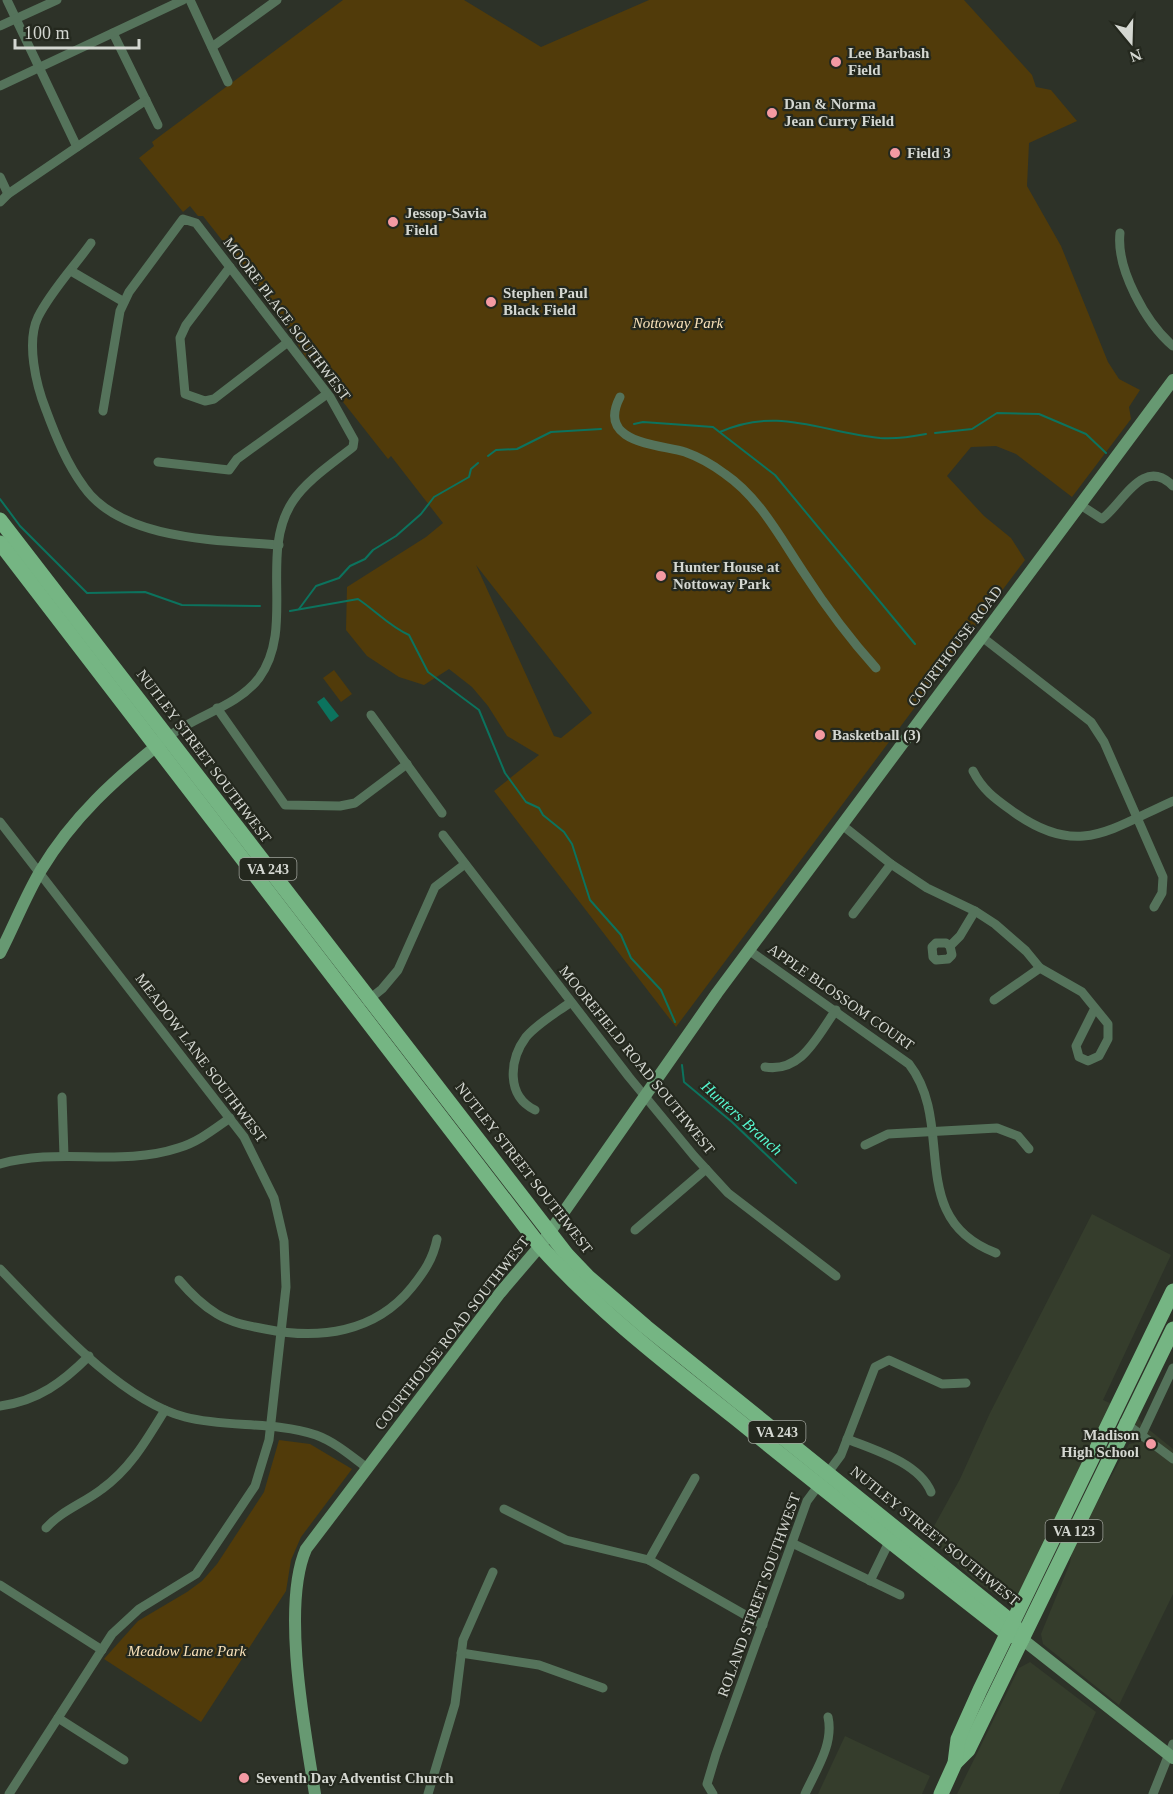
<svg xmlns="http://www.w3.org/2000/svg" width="1173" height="1794" font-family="'Times New Roman',serif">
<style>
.built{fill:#353d2c}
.green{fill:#513b0a;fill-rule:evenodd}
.water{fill:#0c735e}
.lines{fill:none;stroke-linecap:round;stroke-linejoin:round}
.stream{stroke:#0c735e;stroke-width:2}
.street{stroke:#55735b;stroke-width:9}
.secondary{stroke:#679972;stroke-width:12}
.primary{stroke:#75b583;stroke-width:15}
.poi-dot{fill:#f49aa3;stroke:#24281e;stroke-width:2}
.labels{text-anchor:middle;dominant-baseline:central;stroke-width:4.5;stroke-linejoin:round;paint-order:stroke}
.shield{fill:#24281e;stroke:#9fa29b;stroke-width:1.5}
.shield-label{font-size:14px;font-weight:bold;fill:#d4d7d1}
.poi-label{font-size:15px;font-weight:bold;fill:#d4d7d1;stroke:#24281e;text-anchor:start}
.street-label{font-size:15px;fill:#d4d7d1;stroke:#24281e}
.park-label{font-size:15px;font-style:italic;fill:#f8e1b9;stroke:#24281e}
.water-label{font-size:16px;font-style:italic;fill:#56f8d0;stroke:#24281e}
</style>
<rect width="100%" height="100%" fill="#2d3228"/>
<g class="built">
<path d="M1092 1214 1171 1255 1103 1400 1112 1404 1017 1598 1006 1602 978 1583 928 1537 960 1479 990 1413Z"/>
<path d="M1138 1417 1142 1424 1173 1449V1594L1119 1705 1043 1644 1041 1634 1070 1563 1073 1546 1129 1444 1135 1443 1129 1438Z"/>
<path d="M1030 1662 1096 1712 1059 1794H957L1019 1668Z"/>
<path d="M845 1736 930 1776 922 1794H818Z"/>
</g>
<g class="green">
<path d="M343 0H464L541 47 649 0H964L1032 75 1036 87 1051 90 1077 121 1029 143 1027 186 1061 246 1108 362 1119 379 1140 390 1129 407 1131 419 1072 497 1016 454 996 446 971 447 947 476 984 516 1011 538 1025 560 676 1027 494 791 539 755 507 736 488 706 472 687 449 669 424 685 399 677 367 656 346 630 347 587 426 537 443 523 391 456 388 459 325 379 328 376 312 355 307 359 273 305 203 216H198L190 206 183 212 139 158 154 146 152 142ZM476 565 592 713 561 738 554 736Z"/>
<path d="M334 670 352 694 341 702 323 678Z"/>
<path d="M279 1440 310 1444 352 1469 301 1537 291 1560 286 1591 201 1722 104 1659 138 1621 187 1592 202 1581 217 1564 264 1492Z"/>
</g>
<path class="water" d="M324 697 339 716 331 722 317 702Z"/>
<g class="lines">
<g class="stream">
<path d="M634 424 643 422 713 427 775 475 915 644"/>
<path d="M720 432C778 406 821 432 880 438 895 439 911 437 926 434"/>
<path d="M935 433 972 429 997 413 1039 414 1086 434 1106 453"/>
<path d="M488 456 496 450 517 449 551 432 601 429"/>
<path d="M0 499 20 526 87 593 145 592 182 605 260 606"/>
<path d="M299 609 316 586 339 578 350 566 365 559 373 550 396 536 421 514 434 497 469 477 471 469 478 463"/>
<path d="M290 611 358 599C376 611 390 627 409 635L428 672 479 710 505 773 526 802 539 808 543 815 564 832 572 844 590 900 621 935 631 958 661 990 675 1022"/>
<path d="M682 1065 684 1082 732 1122 796 1183"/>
</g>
<g class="street">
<path d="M7 0 77 147"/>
<path d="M190 0 228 82"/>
<path d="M0 26 57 0"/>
<path d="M113 33 158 125"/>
<path d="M212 47 277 0"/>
<path d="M0 86 183 0"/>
<path d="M0 177 8 194"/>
<path d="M0 202 8 194 146 100"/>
<path d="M1120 233C1116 269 1146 323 1173 346"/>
<path d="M91 243C74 267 51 291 38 317 26 342 36 385 46 410 56 437 67 464 84 487 122 541 220 540 279 545"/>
<path d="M230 267 186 325 180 338 185 394 205 401 214 399 288 342"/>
<path d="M71 271 124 302"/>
<path d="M620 397C596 444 659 444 685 452 699 457 713 465 725 474 760 498 781 539 804 573 826 607 849 638 876 668"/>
<path d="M103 411 120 311 129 292 183 219 196 223 216 249 330 397 354 440 353 447C333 463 307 480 293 501 258 553 296 628 259 678 237 707 196 715 168 737"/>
<path d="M158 462 229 470 237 459 327 394"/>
<path d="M1079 504 1102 519C1124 502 1143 456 1173 486"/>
<path d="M982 637 1091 722 1104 742 1163 877 1162 893 1154 907"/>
<path d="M217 708 285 805 340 806 355 803 407 764"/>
<path d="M371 715 442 813"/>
<path d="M973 771C983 791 997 800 1015 813 1079 858 1110 829 1173 801"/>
<path d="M0 822 244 1137 274 1198 284 1241 286 1287 269 1440 255 1486 196 1574 139 1609 112 1634 9 1794"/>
<path d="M842 825 891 864 927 888 975 911 995 924 1026 951 1040 968 1082 992 1108 1024V1039L1099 1056 1088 1061 1079 1057 1076 1046 1094 1010"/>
<path d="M443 835 629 1077 694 1156 728 1193 836 1276"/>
<path d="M853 914 891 864"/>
<path d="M950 946 946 943H936L932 947 933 957 936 960 948 959 952 955 950 946 960 936 975 911"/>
<path d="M750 951 909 1064C957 1126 904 1218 996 1253"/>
<path d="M994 1000 1040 968"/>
<path d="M367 1001 382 989 398 970 435 887 465 864"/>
<path d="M765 1067C802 1073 817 1036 836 1010"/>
<path d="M62 1097 64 1156"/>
<path d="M535 1110C506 1096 509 1060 526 1037 538 1023 556 1013 571 1002"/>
<path d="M865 1145 888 1134 997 1128 1018 1136 1029 1149"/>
<path d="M0 1164C58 1147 121 1167 178 1148 198 1142 213 1130 230 1118"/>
<path d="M635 1230 706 1169"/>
<path d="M0 1269C47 1317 119 1400 185 1417 227 1428 274 1421 316 1435 335 1442 351 1456 366 1467"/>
<path d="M179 1280C190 1293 202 1305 217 1314 232 1323 248 1326 265 1329 319 1340 375 1333 412 1287 424 1272 433 1259 437 1239"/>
<path d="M0 1406C38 1401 63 1382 89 1356"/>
<path d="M1124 1422 1173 1459"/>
<path d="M1142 1434 1173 1368"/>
<path d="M847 1439C875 1450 919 1463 931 1492"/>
<path d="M504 1509 566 1540 649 1560 763 1625"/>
<path d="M46 1528C61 1511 84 1503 102 1489 131 1468 147 1439 165 1410"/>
<path d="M792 1543 900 1595"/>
<path d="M649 1560 695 1478"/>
<path d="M870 1581 889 1542"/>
<path d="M0 1585 102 1650"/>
<path d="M461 1653 539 1665 603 1688"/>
<path d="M58 1718 124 1760"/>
<path d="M428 1794 455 1704 463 1640 493 1572"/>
<path d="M713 1794 707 1784 716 1754 807 1501 841 1455 875 1367 889 1360 942 1384 966 1383"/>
<path d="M805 1794C816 1770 834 1744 828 1717"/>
<path d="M1153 1794 1173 1744"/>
</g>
<g class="secondary">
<path d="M0 953C14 926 25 897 41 870 73 817 115 779 163 741"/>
<path d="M1022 1639 1173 1758"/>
<path d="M315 1794C305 1731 281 1606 306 1549L500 1293 540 1246 717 993 1173 380"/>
</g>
<g class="primary">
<path d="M0 520 567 1255 588 1277 646 1327 1013 1623 1022 1639"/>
<path d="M0 543 540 1246C598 1311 666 1363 734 1417 824 1490 916 1562 1008 1634L1022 1639"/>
<path d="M955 1763 968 1750 1173 1329"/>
<path d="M941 1794 955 1763 958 1739 980 1690 1173 1291"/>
</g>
</g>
<g class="poi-dot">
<circle cx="836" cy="62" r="6"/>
<circle cx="772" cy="113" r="6"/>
<circle cx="895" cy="153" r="6"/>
<circle cx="393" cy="222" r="6"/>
<circle cx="491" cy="302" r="6"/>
<circle cx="661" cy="576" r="6"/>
<circle cx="820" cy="735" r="6"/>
<circle cx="1151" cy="1444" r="6"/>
<circle cx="244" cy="1778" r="6"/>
</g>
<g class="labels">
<g class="shield">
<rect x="239.5" y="858" width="57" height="22" rx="4.5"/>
<rect x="748.5" y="1421" width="57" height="22" rx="4.5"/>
<rect x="1045.5" y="1520" width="57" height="22" rx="4.5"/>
</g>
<g class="shield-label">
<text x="268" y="869">VA 243</text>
<text x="777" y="1432">VA 243</text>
<text x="1074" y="1531">VA 123</text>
</g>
<g class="poi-label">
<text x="848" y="53">Lee Barbash<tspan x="848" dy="17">Field</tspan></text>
<text x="784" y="104">Dan &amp; Norma<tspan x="784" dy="17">Jean Curry Field</tspan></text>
<text x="907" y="153">Field 3</text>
<text x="405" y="213">Jessop-Savia<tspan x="405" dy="17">Field</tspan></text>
<text x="503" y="293">Stephen Paul<tspan x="503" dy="17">Black Field</tspan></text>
<text x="673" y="567">Hunter House at<tspan x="673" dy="17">Nottoway Park</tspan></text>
<text x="832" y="735">Basketball (3)</text>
<text x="1139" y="1435" text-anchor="end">Madison<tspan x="1139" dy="17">High School</tspan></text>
<text x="256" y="1778">Seventh Day Adventist Church</text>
</g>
<g class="street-label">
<text transform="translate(287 319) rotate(53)">MOORE PLACE SOUTHWEST</text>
<text transform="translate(955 646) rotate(-53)">COURTHOUSE ROAD</text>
<text transform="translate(204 756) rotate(53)">NUTLEY STREET SOUTHWEST</text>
<text transform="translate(841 997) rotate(35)">APPLE BLOSSOM COURT</text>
<text transform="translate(201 1058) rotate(53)">MEADOW LANE SOUTHWEST</text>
<text transform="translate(637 1060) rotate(51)">MOOREFIELD ROAD SOUTHWEST</text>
<text transform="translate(524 1168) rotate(52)">NUTLEY STREET SOUTHWEST</text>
<text transform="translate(452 1333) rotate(-52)">COURTHOUSE ROAD SOUTHWEST</text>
<text transform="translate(935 1536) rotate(39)">NUTLEY STREET SOUTHWEST</text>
<text transform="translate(759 1595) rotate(-70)">ROLAND STREET SOUTHWEST</text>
</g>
<g class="park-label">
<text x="678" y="323">Nottoway Park</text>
<text x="187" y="1651">Meadow Lane Park</text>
</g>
<g class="water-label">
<text transform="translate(742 1118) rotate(42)">Hunters Branch</text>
</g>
</g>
<g transform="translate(1131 42) rotate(161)" stroke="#24281e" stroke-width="4.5" paint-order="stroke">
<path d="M0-4.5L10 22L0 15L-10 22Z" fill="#d4d7d1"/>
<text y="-9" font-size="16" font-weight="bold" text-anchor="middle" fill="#d4d7d1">N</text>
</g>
<path d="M15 39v9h124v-9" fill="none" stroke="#d4d7d1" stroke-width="3"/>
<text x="24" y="39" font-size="18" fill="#d4d7d1" stroke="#24281e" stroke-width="4.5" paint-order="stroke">100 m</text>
</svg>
